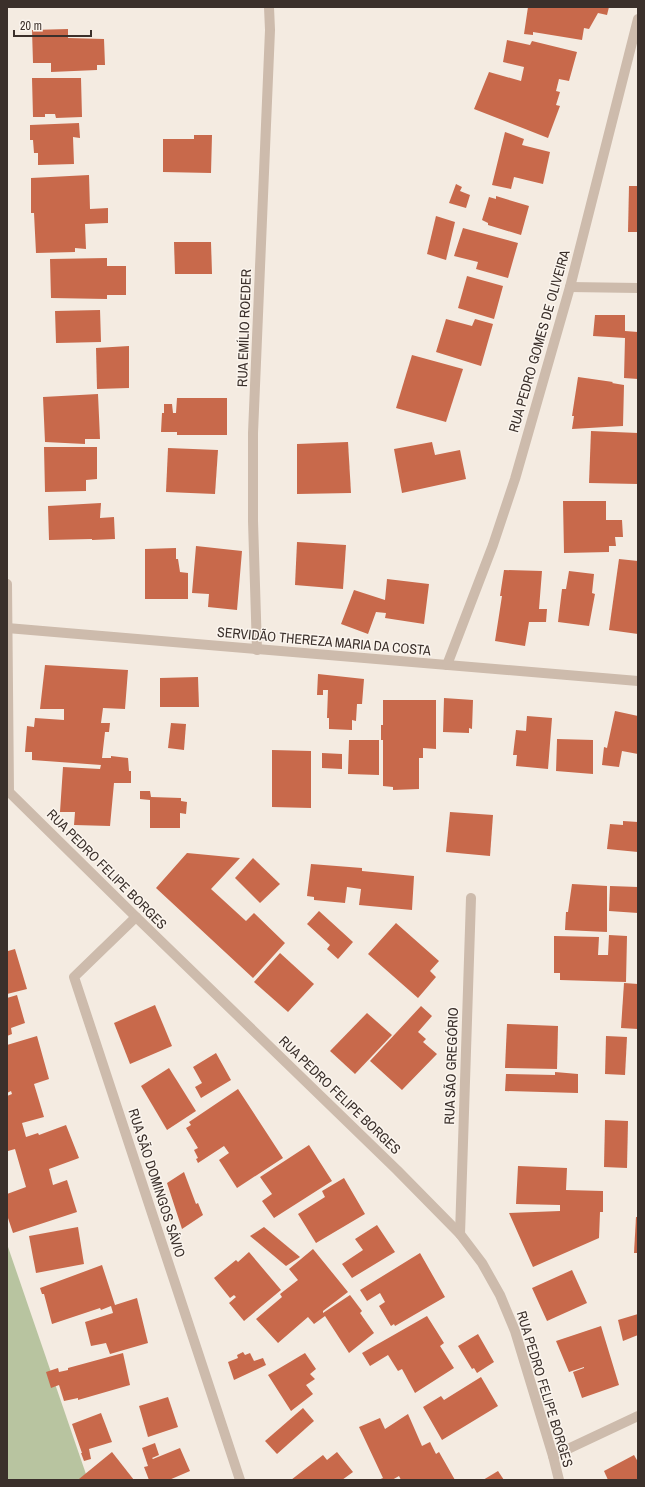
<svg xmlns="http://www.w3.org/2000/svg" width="645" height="1487" font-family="'Archivo Narrow',sans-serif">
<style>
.green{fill:#b8c4a0}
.building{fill:#c8694b}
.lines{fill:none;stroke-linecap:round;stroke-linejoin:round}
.minor{stroke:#cdbbac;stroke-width:10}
.labels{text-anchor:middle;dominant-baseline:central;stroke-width:3;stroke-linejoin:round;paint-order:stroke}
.street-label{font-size:14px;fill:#3b302b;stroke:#fbf5ee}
</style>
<rect width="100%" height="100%" fill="#f4ebe1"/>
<path class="green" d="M7 1244 88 1480H7Z"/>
<g class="building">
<path d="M528 7H609L607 15 598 13 589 29 584 28 582 40 533 32V35L524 34Z"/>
<path d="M68 29V38L104 39 105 65H97V70L51 72V63H33L32 30Z"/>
<path d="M507 40 530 45 532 41 577 52 569 81 559 79 556 91 560 92 556 105 560 106 548 138 474 109 489 72 521 81 524 67 503 62Z"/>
<path d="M32 78H81L82 117 56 118 55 114H45V117H33Z"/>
<path d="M79 123 80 138 73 137 74 164 38 165V153H34L33 140H30V125Z"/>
<path d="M505 132 524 139 522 145 550 152 543 184 514 177 511 189 492 185Z"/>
<path d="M194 135H212L211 173 163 172V139H194Z"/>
<path d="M89 175 90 209 108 208V223L85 224 86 249 75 248V252L36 253 34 213H31V178Z"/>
<path d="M456 184 462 187 460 191 470 195 466 208 449 203Z"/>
<path d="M629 186H638V232H628Z"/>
<path d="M496 196 529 206 521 235 488 225V223L482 220 489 197 496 199Z"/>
<path d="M436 216 455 222 446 260 427 254Z"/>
<path d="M463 228 518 243 508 278 476 269 478 262 454 256Z"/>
<path d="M174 242H211L212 274H175Z"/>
<path d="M107 258V266H126V295H107V299L51 298 50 259Z"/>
<path d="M467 276 503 286 494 319 458 308Z"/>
<path d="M100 310 101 342 56 343 55 311Z"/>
<path d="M595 315H625V331L638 332V379L624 378 625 338 593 336Z"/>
<path d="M446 319 472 326 475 319 493 324 481 366 436 352Z"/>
<path d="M129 346V388L97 389 96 348Z"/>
<path d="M412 355 463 369 446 422 396 408Z"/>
<path d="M578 377 613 382 612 383 624 385 623 426 572 429 574 416H572Z"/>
<path d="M98 394 100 439H85V444L45 442 43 397Z"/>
<path d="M177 398H227V435H177V432H161L162 413H164V404H172L173 413H176Z"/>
<path d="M591 431 638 433V484L589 483Z"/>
<path d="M348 442 351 493 297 494V444Z"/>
<path d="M432 442 435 455 460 450 466 479 402 493 394 449Z"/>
<path d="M44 447H97V479L86 480V491L45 492Z"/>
<path d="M168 448 218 450 215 494 166 492Z"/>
<path d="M563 501H606V520H622L623 537H615L616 546H609V552L564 553Z"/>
<path d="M101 503 100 518 114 517 115 539 92 540V539L49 540 48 506Z"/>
<path d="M297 542 346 545 343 589 295 585Z"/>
<path d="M196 546 242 551 237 610 208 607 209 594 192 593Z"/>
<path d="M176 548V559H178L180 572 188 573V599H145V549Z"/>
<path d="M619 559 638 561V634L609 630Z"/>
<path d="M504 570 542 571 539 609H547L546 622H529L525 646 495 641 502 596H500Z"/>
<path d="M569 571 594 574 592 593 595 594 589 626 558 622 562 589H566Z"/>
<path d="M387 579 429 584 424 624 385 618 386 613 376 612 368 634 341 624 354 590 385 600Z"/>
<path d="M45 665 128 670 125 709 103 708 101 723H110L109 732H105L102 758H111V756L128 758 129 771H131V783H114L110 826 74 825 75 812H60L63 767 100 769 101 765 32 760V752H25L27 726 34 727 35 718 64 720V709H40Z"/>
<path d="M318 674 364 679 362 704H357L356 721 352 720V730L329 729V718H327L328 690H323V695H317Z"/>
<path d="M198 677 199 707H160V678Z"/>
<path d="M444 698 473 700 472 729 469 728V733L443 732Z"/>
<path d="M383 700H436V749L423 748V758H419V789L393 790V787L383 786V740H381V725H383Z"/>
<path d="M615 711 638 716V754L622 751 619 767 602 765 604 747 607 748Z"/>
<path d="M527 716 552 718 548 769 516 766 517 755H513L516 730 526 731Z"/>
<path d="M171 723 186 724 184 750 168 748Z"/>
<path d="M557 739 593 740V774L556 771Z"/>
<path d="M349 740H379V775L348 774Z"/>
<path d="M272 750 311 751V808L272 807Z"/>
<path d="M322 753 342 754V769L322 768Z"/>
<path d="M140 791H150L151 797 181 798V801L187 802 186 814 180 813V828H150V800L140 799Z"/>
<path d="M450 812 493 815 490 856 446 852Z"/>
<path d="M623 821 638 822V852L607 849 610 824 623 825Z"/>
<path d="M187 853 240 858 211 889 246 921 254 913 285 943 253 978 156 888Z"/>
<path d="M253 858 280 884 260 903 235 878Z"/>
<path d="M311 864 362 868V871L414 876 412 910 359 905 361 889 347 887 345 903 314 900V897L307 896Z"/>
<path d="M572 884 607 886V932L565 930 566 912H568Z"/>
<path d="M610 886 638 887V913L609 911Z"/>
<path d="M319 911 353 942 338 959 327 949 330 945 307 924Z"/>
<path d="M396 923 439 961 430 971 436 977 418 998 368 954Z"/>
<path d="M609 935 627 936 626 982 560 980V973H554V936L599 937 598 955H608Z"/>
<path d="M7 948 8 951 15 949 27 989 7 994Z"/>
<path d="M280 953 314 984 288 1012 254 982Z"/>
<path d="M624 983 638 984V1029L621 1028Z"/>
<path d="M17 995 25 1023 11 1028 12 1034 7 1036V998Z"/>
<path d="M155 1005 172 1046 130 1064 114 1023Z"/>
<path d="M421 1006 432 1016 418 1032 426 1039 423 1042 437 1054 402 1090 370 1061Z"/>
<path d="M367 1013 392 1035 355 1074 330 1051Z"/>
<path d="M507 1024 558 1026 557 1069 505 1068Z"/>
<path d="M37 1036 49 1079 34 1084 44 1117 22 1123 26 1137 38 1133 39 1135 66 1125 79 1158 49 1169 53 1185 67 1180 77 1212 13 1233 7 1215V1194L26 1187 15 1149 8 1151 7 1149V1096L12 1094 11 1091 7 1093V1045Z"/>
<path d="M606 1036 627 1037 625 1075 605 1074Z"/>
<path d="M216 1053 231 1080 201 1098 195 1087 202 1083 193 1067Z"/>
<path d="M169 1068 196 1111 167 1130 141 1086Z"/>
<path d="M555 1072 578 1074V1093L505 1091 506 1074 555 1075Z"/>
<path d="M238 1089 283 1158 237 1188 219 1160 229 1153 224 1146 198 1163 196 1159 198 1158 194 1150 198 1148 186 1128 191 1125 189 1122Z"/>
<path d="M605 1120 628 1121 627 1168 604 1167Z"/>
<path d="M309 1145 332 1181 274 1218 262 1201 272 1194 260 1177Z"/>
<path d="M518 1166 567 1168 566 1190 603 1191V1212H600L599 1238 533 1267 509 1213 560 1211V1205L516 1204Z"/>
<path d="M184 1172 196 1204 198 1203 203 1215 182 1229 167 1183Z"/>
<path d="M344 1178 365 1214 316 1243 298 1214 325 1197 322 1191Z"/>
<path d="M636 1217H638V1253H634Z"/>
<path d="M377 1225 395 1252 352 1278 342 1264 363 1250 355 1239Z"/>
<path d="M78 1227 84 1264 36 1273 29 1236Z"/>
<path d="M264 1227 300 1257 286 1266 250 1236Z"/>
<path d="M313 1249 348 1292 323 1311V1313L350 1295 362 1311 360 1313 374 1333 349 1353 325 1316 314 1324 308 1317 278 1343 256 1319 282 1297 280 1294 298 1280 289 1269Z"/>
<path d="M249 1252 281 1290 244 1321 229 1303 236 1297 234 1295 230 1298 214 1278 236 1260 238 1262Z"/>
<path d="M420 1253 445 1297 395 1326 394 1324 391 1326 379 1306 385 1302 380 1293 367 1301 360 1290Z"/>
<path d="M102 1265 115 1305 137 1298 148 1343 110 1354 106 1343 91 1346 85 1322 113 1313 111 1306 101 1310 100 1308 52 1324 44 1294H42L40 1288Z"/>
<path d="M572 1270 587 1303 547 1321 532 1288Z"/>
<path d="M638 1314V1335L623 1341 618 1320Z"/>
<path d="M427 1316 444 1343 440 1346 454 1368 415 1393 402 1369 398 1371 388 1355 370 1366 362 1353Z"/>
<path d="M601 1326 619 1385 582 1398 573 1372 584 1368V1367L569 1372 556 1341Z"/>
<path d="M478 1334 494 1362 477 1373 474 1368 472 1369 458 1346Z"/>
<path d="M243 1352 245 1355 250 1353 254 1361 263 1358 266 1365 234 1380 228 1362 238 1358 237 1355Z"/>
<path d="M123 1353 130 1385 78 1400V1398L64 1401 59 1385 51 1388 46 1372 58 1368 59 1372 68 1370V1368Z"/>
<path d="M305 1353 316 1369 310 1374 315 1379 306 1385 313 1394 291 1411 268 1375Z"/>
<path d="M481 1377 498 1406 442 1440 423 1407 441 1396 444 1400Z"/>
<path d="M168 1397 178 1427 148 1437 139 1406Z"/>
<path d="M303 1408 314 1421 277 1454 265 1441Z"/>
<path d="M101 1413 112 1442 89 1449 91 1459 84 1461 81 1453H82L72 1424Z"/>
<path d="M408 1414 422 1446 430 1442 436 1454 439 1452 455 1480H401L399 1476 392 1480H378L383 1478 359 1427 380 1418 385 1429Z"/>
<path d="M155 1443 159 1455 152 1458 153 1459 180 1448 190 1471 169 1480H149L144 1467 148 1466 142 1448Z"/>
<path d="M112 1452 134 1480H80L79 1479Z"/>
<path d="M337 1452 353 1472 342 1480H291L323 1455 327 1460Z"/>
<path d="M634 1455 638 1462V1480H608L604 1471Z"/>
<path d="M498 1471 504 1480H483Z"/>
</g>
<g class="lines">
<g class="minor">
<path d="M570 287 638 288"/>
<path d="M7 584 9 791"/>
<path d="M7 628 638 681"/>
<path d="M257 650 253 521V433L270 30 269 7"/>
<path d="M447 665 493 545 515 479 570 287 638 19"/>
<path d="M7 790 136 917 397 1170 460 1234 482 1263 500 1295 515 1331 553 1456 559 1480"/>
<path d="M136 917 74 977 240 1480"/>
<path d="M460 1234 471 898"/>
<path d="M553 1456 638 1416"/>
</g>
</g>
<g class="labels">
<g class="street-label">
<text transform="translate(244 328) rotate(-88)">RUA EMÍLIO ROEDER</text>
<text transform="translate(539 341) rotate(-74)">RUA PEDRO GOMES DE OLIVEIRA</text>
<text transform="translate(324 641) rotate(5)">SERVIDÃO THEREZA MARIA DA COSTA</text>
<text transform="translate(107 869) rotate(45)">RUA PEDRO FELIPE BORGES</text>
<text transform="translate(451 1066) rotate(-88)">RUA SÃO GREGÓRIO</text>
<text transform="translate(340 1095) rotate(44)">RUA PEDRO FELIPE BORGES</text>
<text transform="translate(157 1183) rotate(72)">RUA SÃO DOMINGOS SÁVIO</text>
<text transform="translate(545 1389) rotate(73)">RUA PEDRO FELIPE BORGES</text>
</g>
</g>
<rect width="645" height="1487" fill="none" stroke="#3b302b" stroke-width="16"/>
<path d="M14 30v6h77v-6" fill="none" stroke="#3b302b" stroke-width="2"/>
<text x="20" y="30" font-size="12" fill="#3b302b" stroke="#fbf5ee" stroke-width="3" paint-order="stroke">20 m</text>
</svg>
